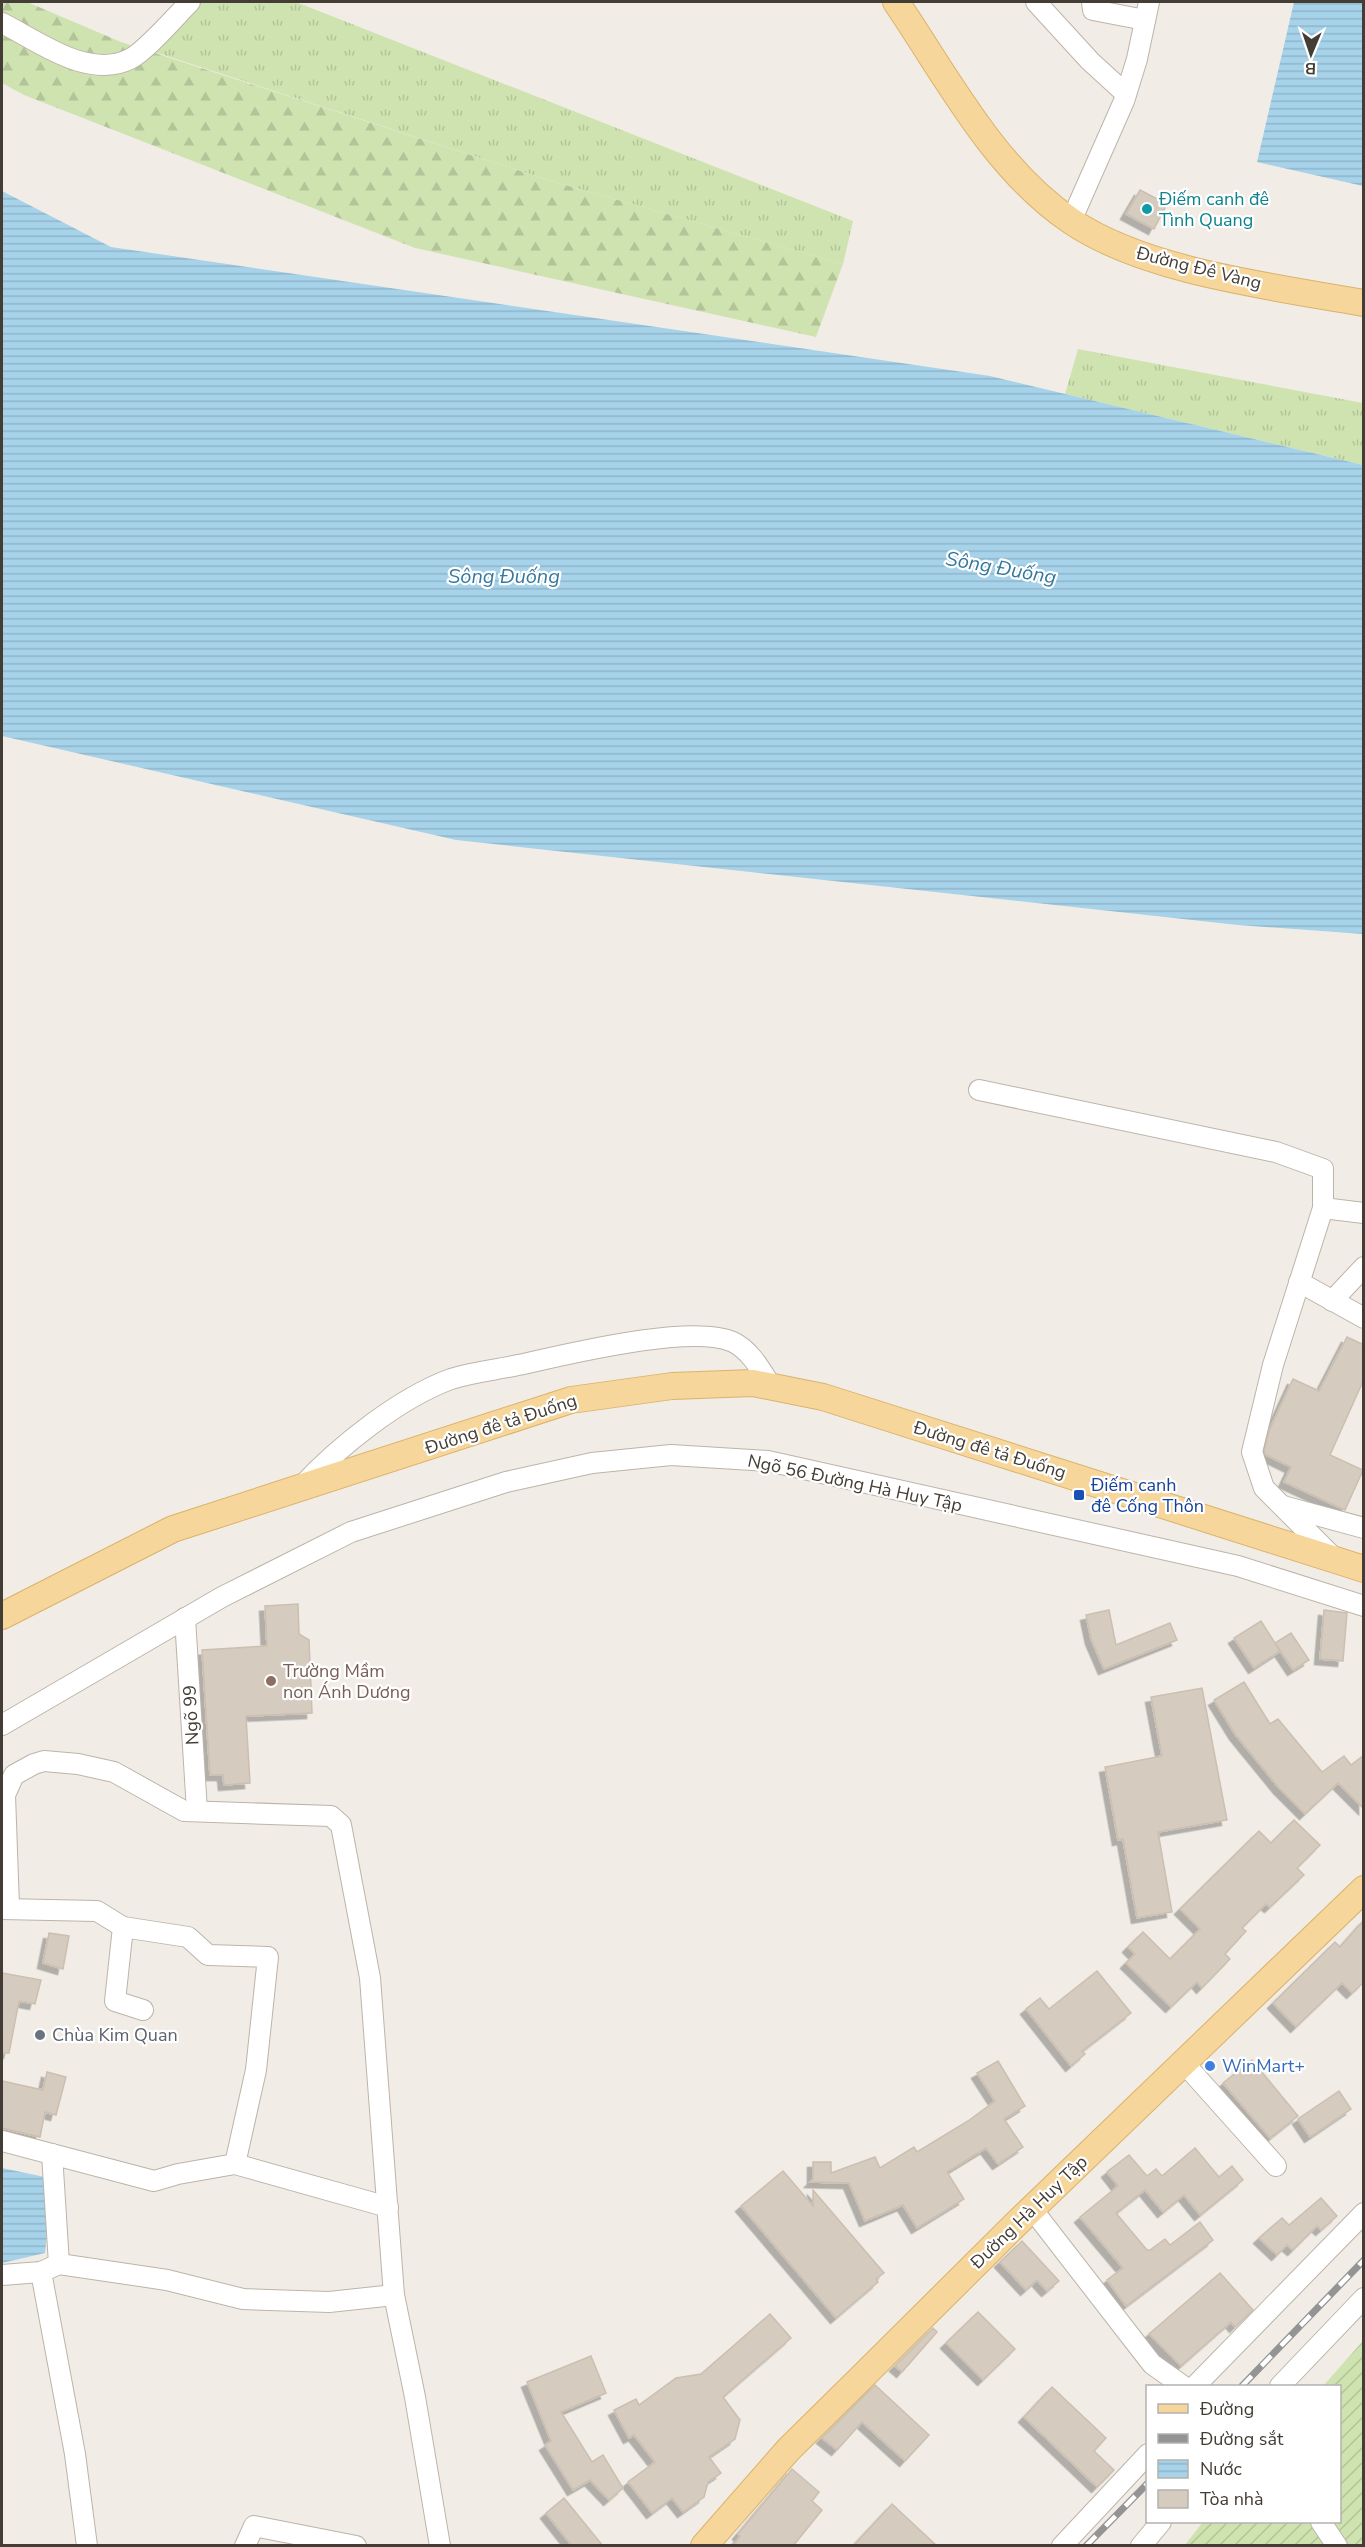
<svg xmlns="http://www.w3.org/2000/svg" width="1365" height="2547" font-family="'Nunito Sans',sans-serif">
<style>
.grass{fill:url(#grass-tufts)}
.forest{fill:url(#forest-firs)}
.garden{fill:url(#garden-furrows)}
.water{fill:url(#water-rules)}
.building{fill:#d5cbbf;stroke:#ccbfb0;stroke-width:1.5;filter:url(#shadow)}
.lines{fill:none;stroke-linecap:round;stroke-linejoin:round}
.minor-casing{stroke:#bcb4a9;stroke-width:22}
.major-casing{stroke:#dab26b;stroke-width:28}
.minor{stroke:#fff;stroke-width:20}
.major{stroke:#f6d69a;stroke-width:26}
.rail-casing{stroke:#949494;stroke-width:7}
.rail{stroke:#fff;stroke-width:4.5;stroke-dasharray:14;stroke-linecap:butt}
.culture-dot{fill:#0f9aa8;stroke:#fff;stroke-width:2}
.transit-dot{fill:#1a4fb4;stroke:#fff;stroke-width:2}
.education-dot{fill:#8d6e63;stroke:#fff;stroke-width:2}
.worship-dot{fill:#6b7280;stroke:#fff;stroke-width:2}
.shop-dot{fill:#3f7fe0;stroke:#fff;stroke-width:2}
.labels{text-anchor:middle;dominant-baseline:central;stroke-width:4.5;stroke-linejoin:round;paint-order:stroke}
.culture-label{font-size:18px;fill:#0d838f;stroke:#fff;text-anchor:start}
.street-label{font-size:18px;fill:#433d35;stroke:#fff}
.transit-label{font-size:18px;fill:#164399;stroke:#fff;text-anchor:start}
.education-label{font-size:18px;fill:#785e54;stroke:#fff;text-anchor:start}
.worship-label{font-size:18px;fill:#5b616d;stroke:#fff;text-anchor:start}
.shop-label{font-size:18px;fill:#366cbe;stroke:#fff;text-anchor:start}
.water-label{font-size:20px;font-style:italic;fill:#36799f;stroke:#fff}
</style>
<defs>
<pattern id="grass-tufts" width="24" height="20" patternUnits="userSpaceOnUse" patternTransform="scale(1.5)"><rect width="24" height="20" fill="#cfe3b1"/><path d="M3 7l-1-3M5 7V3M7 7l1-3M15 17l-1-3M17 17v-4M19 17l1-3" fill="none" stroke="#b3c499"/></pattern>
<pattern id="forest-firs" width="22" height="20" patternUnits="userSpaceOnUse" patternTransform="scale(1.5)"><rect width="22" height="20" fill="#cfe3b1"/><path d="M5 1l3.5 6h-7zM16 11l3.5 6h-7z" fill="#b3c499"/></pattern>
<pattern id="garden-furrows" width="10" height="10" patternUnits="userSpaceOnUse" patternTransform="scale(1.5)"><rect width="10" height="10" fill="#cfe3b1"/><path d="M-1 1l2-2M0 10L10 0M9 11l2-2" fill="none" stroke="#b3c499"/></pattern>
<pattern id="water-rules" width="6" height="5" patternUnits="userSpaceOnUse" patternTransform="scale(1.5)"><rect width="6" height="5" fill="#a6d2ea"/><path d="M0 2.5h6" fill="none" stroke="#90b5c9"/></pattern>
<filter id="shadow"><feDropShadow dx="-5.5" dy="5.5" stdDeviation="0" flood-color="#0004"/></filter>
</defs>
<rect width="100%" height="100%" fill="#f1ede6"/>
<g class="grass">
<path d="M190 2H296L853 221 843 264 551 181 142 48Z"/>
<path d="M1078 349 1363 403V465L1065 394Z"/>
</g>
<path class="forest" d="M2 2H27L121 42 551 181 843 264 816 337 415 248 24 95 2 83Z"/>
<path class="garden" d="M1363 2341V2545L1184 2546 1203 2522H1340V2386H1323Z"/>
<g class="water">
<path d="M1294 2H1363V186L1257 162Z"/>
<path d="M2 191 111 247 990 376 1363 465V934L1238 925 456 840 2 736Z"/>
<path d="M2 2168 45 2177 49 2215 45 2253 2 2263Z"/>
</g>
<g class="building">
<path d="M1140 190 1167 204 1154 229 1126 214Z"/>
<path d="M1347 1337 1364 1345V1379L1330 1455 1363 1470 1345 1510 1284 1482 1291 1467 1266 1455 1264 1451 1269 1431 1293 1379 1319 1391Z"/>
<path d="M298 1604 299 1634 309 1640 312 1713 246 1716 250 1783 224 1785 223 1775H210L202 1650 267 1646 265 1606Z"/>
<path d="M1109 1610 1116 1645 1170 1623 1177 1640 1104 1669 1091 1639 1086 1615Z"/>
<path d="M1324 1610 1347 1613 1343 1661 1320 1659Z"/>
<path d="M1261 1621 1280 1651 1254 1668 1234 1638Z"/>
<path d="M1291 1633 1309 1660 1293 1670 1275 1643Z"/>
<path d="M1244 1682 1270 1724 1278 1719 1322 1772 1344 1756 1351 1765 1364 1755V1809L1338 1783 1305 1814 1279 1788 1235 1734 1214 1700Z"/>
<path d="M1202 1688 1227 1820 1158 1832 1172 1912 1137 1918 1123 1839 1118 1840 1105 1767 1162 1756 1151 1697Z"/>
<path d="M1294 1820 1320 1845 1297 1868 1304 1875 1270 1907 1266 1904 1242 1928 1246 1931 1225 1954 1230 1959 1202 1988 1197 1982 1171 2007 1126 1963 1135 1954 1128 1947 1143 1932 1170 1959 1200 1929 1180 1909 1259 1831 1271 1843Z"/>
<path d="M1364 1920V1982L1352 1993 1342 1983 1296 2027 1273 2003 1335 1942 1340 1947Z"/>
<path d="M49 1933 69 1936 63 1969 43 1963Z"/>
<path d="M1097 1971 1131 2013 1082 2051 1085 2054 1071 2066 1026 2009 1040 1998 1049 2009Z"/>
<path d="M2 1973 41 1980 35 2004 19 2001 9 2053H2Z"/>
<path d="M1252 2060 1298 2116 1270 2138 1223 2083Z"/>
<path d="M998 2061 1025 2106 1004 2119 1023 2147 998 2164 986 2148 947 2172 964 2199 917 2228 903 2205 865 2221 849 2183 810 2182 813 2179V2162H831V2173L875 2157 880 2168 914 2147 917 2152 968 2121 995 2101 977 2073Z"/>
<path d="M47 2072 66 2077 56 2115 45 2112 40 2137 2 2128V2081L43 2090Z"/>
<path d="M1339 2091 1351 2109 1310 2137 1298 2119Z"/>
<path d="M1195 2148 1219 2177 1232 2166 1243 2180 1200 2215 1184 2195 1163 2212 1145 2190 1116 2213 1147 2250H1150L1165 2239 1170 2245 1200 2222 1213 2240 1126 2306 1107 2280 1123 2268 1080 2217 1118 2186 1107 2172 1129 2155 1147 2176 1156 2169 1162 2176Z"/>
<path d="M783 2171 813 2206V2190L884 2273 876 2279 878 2282 836 2318 741 2206Z"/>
<path d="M1321 2198 1337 2216 1321 2230 1317 2226 1293 2250 1287 2245 1277 2255 1259 2238 1282 2218 1289 2225Z"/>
<path d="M1022 2241 1059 2281 1047 2291 1037 2280 1026 2290 1000 2262Z"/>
<path d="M1220 2273 1253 2310 1235 2327 1231 2322 1181 2366 1149 2334Z"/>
<path d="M978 2312 1015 2349 983 2380 946 2343Z"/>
<path d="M770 2314 791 2338 723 2397 740 2420 735 2439 709 2457 721 2473 708 2482 704 2497 683 2512 672 2498 652 2513 628 2482 655 2462 634 2435 629 2438 614 2410 636 2399 639 2405 676 2378 701 2374Z"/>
<path d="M933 2328 937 2332 902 2372 895 2366Z"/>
<path d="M591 2356 606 2393 561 2412 592 2462 603 2455 623 2488 609 2500 590 2480 573 2490 545 2445 551 2441 527 2382Z"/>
<path d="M875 2385 929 2435 905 2461 862 2422 837 2450 822 2438Z"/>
<path d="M1052 2387 1106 2438 1094 2451 1114 2470 1097 2487 1024 2417Z"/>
<path d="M792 2469 819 2492 812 2501 822 2510 793 2546H733L740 2536 738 2534Z"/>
<path d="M564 2498 603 2546H572L546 2513Z"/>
<path d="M892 2504 937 2546H853Z"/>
</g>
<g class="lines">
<defs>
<g id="minor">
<path d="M1036 2 1090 61 1126 94"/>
<path d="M1092 2 1093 10 1145 20"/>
<path d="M2 23C38 41 88 80 130 59 146 51 176 16 190 2"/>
<path d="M1071 221 1124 101 1137 59 1149 2"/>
<path d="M979 1090 1276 1152 1323 1169V1208L1273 1365 1252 1452 1264 1488 1334 1558"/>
<path d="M1323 1208 1364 1213"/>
<path d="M1299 1282 1364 1318"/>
<path d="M1332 1301 1364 1267"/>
<path d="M301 1487C338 1447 399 1398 451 1379 472 1372 496 1370 518 1365 565 1355 691 1323 733 1342 750 1350 761 1370 771 1386"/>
<path d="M1283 1506 1364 1528"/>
<path d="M185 1618 197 1811"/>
<path d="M2 1725 222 1597 351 1532 506 1482 592 1463 671 1455 768 1461 1238 1566 1364 1606"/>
<path d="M9 1907 5 1795 14 1775 34 1764 44 1761 78 1764 114 1772 184 1811 331 1816 341 1825 370 1978 394 2295 415 2397 440 2546"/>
<path d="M2 1909 97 1911 123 1927 115 2001 143 2010"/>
<path d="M123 1927 188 1937 208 1955 268 1957 256 2070 235 2164"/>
<path d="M1183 2062 1276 2166"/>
<path d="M2 2141 154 2181 178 2174 235 2164 388 2207"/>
<path d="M52 2154 59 2264"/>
<path d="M1032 2209 1152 2364 1183 2386"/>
<path d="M41 2272 75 2454 87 2546"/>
<path d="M2 2275 41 2272 59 2264 167 2280 243 2299 329 2302 394 2295"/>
<path d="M1195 2386 1364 2213"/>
<path d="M1280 2386 1364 2298"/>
<path d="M1321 2522 1337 2546"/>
<path d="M245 2546 254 2526 356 2546"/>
<path d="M1062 2546 1148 2454"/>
<path d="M1141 2546 1161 2522"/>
</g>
<g id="major">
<path d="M896 2C947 77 994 169 1071 221 1146 272 1275 287 1364 303"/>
<path d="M2 1616 173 1529 571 1400 672 1386 753 1383 823 1397 1364 1569"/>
<path d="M704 2546 788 2450 860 2379 1017 2223 1364 1889"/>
</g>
</defs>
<use href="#minor" class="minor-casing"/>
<use href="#major" class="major-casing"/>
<use href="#minor" class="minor"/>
<use href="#major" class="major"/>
<defs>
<g id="rail">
<path d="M1242 2386 1364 2260"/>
<path d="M1086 2546 1148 2483"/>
</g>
</defs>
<use href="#rail" class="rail-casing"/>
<use href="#rail" class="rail"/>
</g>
<circle class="culture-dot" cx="1147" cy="209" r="6"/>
<rect class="transit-dot" x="1073" y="1489" width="12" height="12" rx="3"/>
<circle class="education-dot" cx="271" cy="1681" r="6"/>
<circle class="worship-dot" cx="40" cy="2035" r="6"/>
<circle class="shop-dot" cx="1210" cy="2066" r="6"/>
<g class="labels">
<g class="culture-label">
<text x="1159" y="199">Điếm canh đê<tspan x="1159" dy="21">Tình Quang</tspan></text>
</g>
<g class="street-label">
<text transform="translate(1199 268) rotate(14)">Đường Đê Vàng</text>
<text transform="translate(501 1424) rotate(-18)">Đường đê tả Đuống</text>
<text transform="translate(990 1450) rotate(17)">Đường đê tả Đuống</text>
<text transform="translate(855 1483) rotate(12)">Ngõ 56 Đường Hà Huy Tập</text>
<text transform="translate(191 1715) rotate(-93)">Ngõ 99</text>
<text transform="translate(1029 2212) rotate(-44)">Đường Hà Huy Tập</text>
</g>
<g class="transit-label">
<text x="1091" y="1485">Điếm canh<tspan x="1091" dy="21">đê Cống Thôn</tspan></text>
</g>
<g class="education-label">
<text x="283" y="1671">Trường Mầm<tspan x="283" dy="21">non Ánh Dương</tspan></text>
</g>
<g class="worship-label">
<text x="52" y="2035">Chùa Kim Quan</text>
</g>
<g class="shop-label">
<text x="1222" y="2066">WinMart+</text>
</g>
<g class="water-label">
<text transform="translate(1001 568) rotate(10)">Sông Đuống</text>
<text x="504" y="576">Sông Đuống</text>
</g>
</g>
<rect width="1365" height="2547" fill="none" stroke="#433d35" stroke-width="6"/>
<rect x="1146" y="2385" width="195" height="138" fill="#ffffff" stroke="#b4b1ae" stroke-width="1.5"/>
<rect x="1158" y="2404" width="30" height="9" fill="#f6d69a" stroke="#b4b1ae" stroke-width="1.5"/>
<text x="1200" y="2415" font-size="18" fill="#433d35">Đường</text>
<rect x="1158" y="2434" width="30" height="9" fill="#949494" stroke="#b4b1ae" stroke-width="1.5"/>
<text x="1200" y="2445" font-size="18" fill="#433d35">Đường sắt</text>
<rect x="1158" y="2460" width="30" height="18" fill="url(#water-rules)" stroke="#b4b1ae" stroke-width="1.5"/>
<text x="1200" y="2475" font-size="18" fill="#433d35">Nước</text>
<rect x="1158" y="2490" width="30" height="18" fill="#d5cbbf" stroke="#b4b1ae" stroke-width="1.5"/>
<text x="1200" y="2505" font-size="18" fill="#433d35">Tòa nhà</text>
<g transform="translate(1311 54) rotate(182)" stroke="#ffffff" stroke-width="4.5" paint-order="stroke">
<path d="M0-4.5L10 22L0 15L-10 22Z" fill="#433d35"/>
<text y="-9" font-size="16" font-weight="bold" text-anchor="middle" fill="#433d35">B</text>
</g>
</svg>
